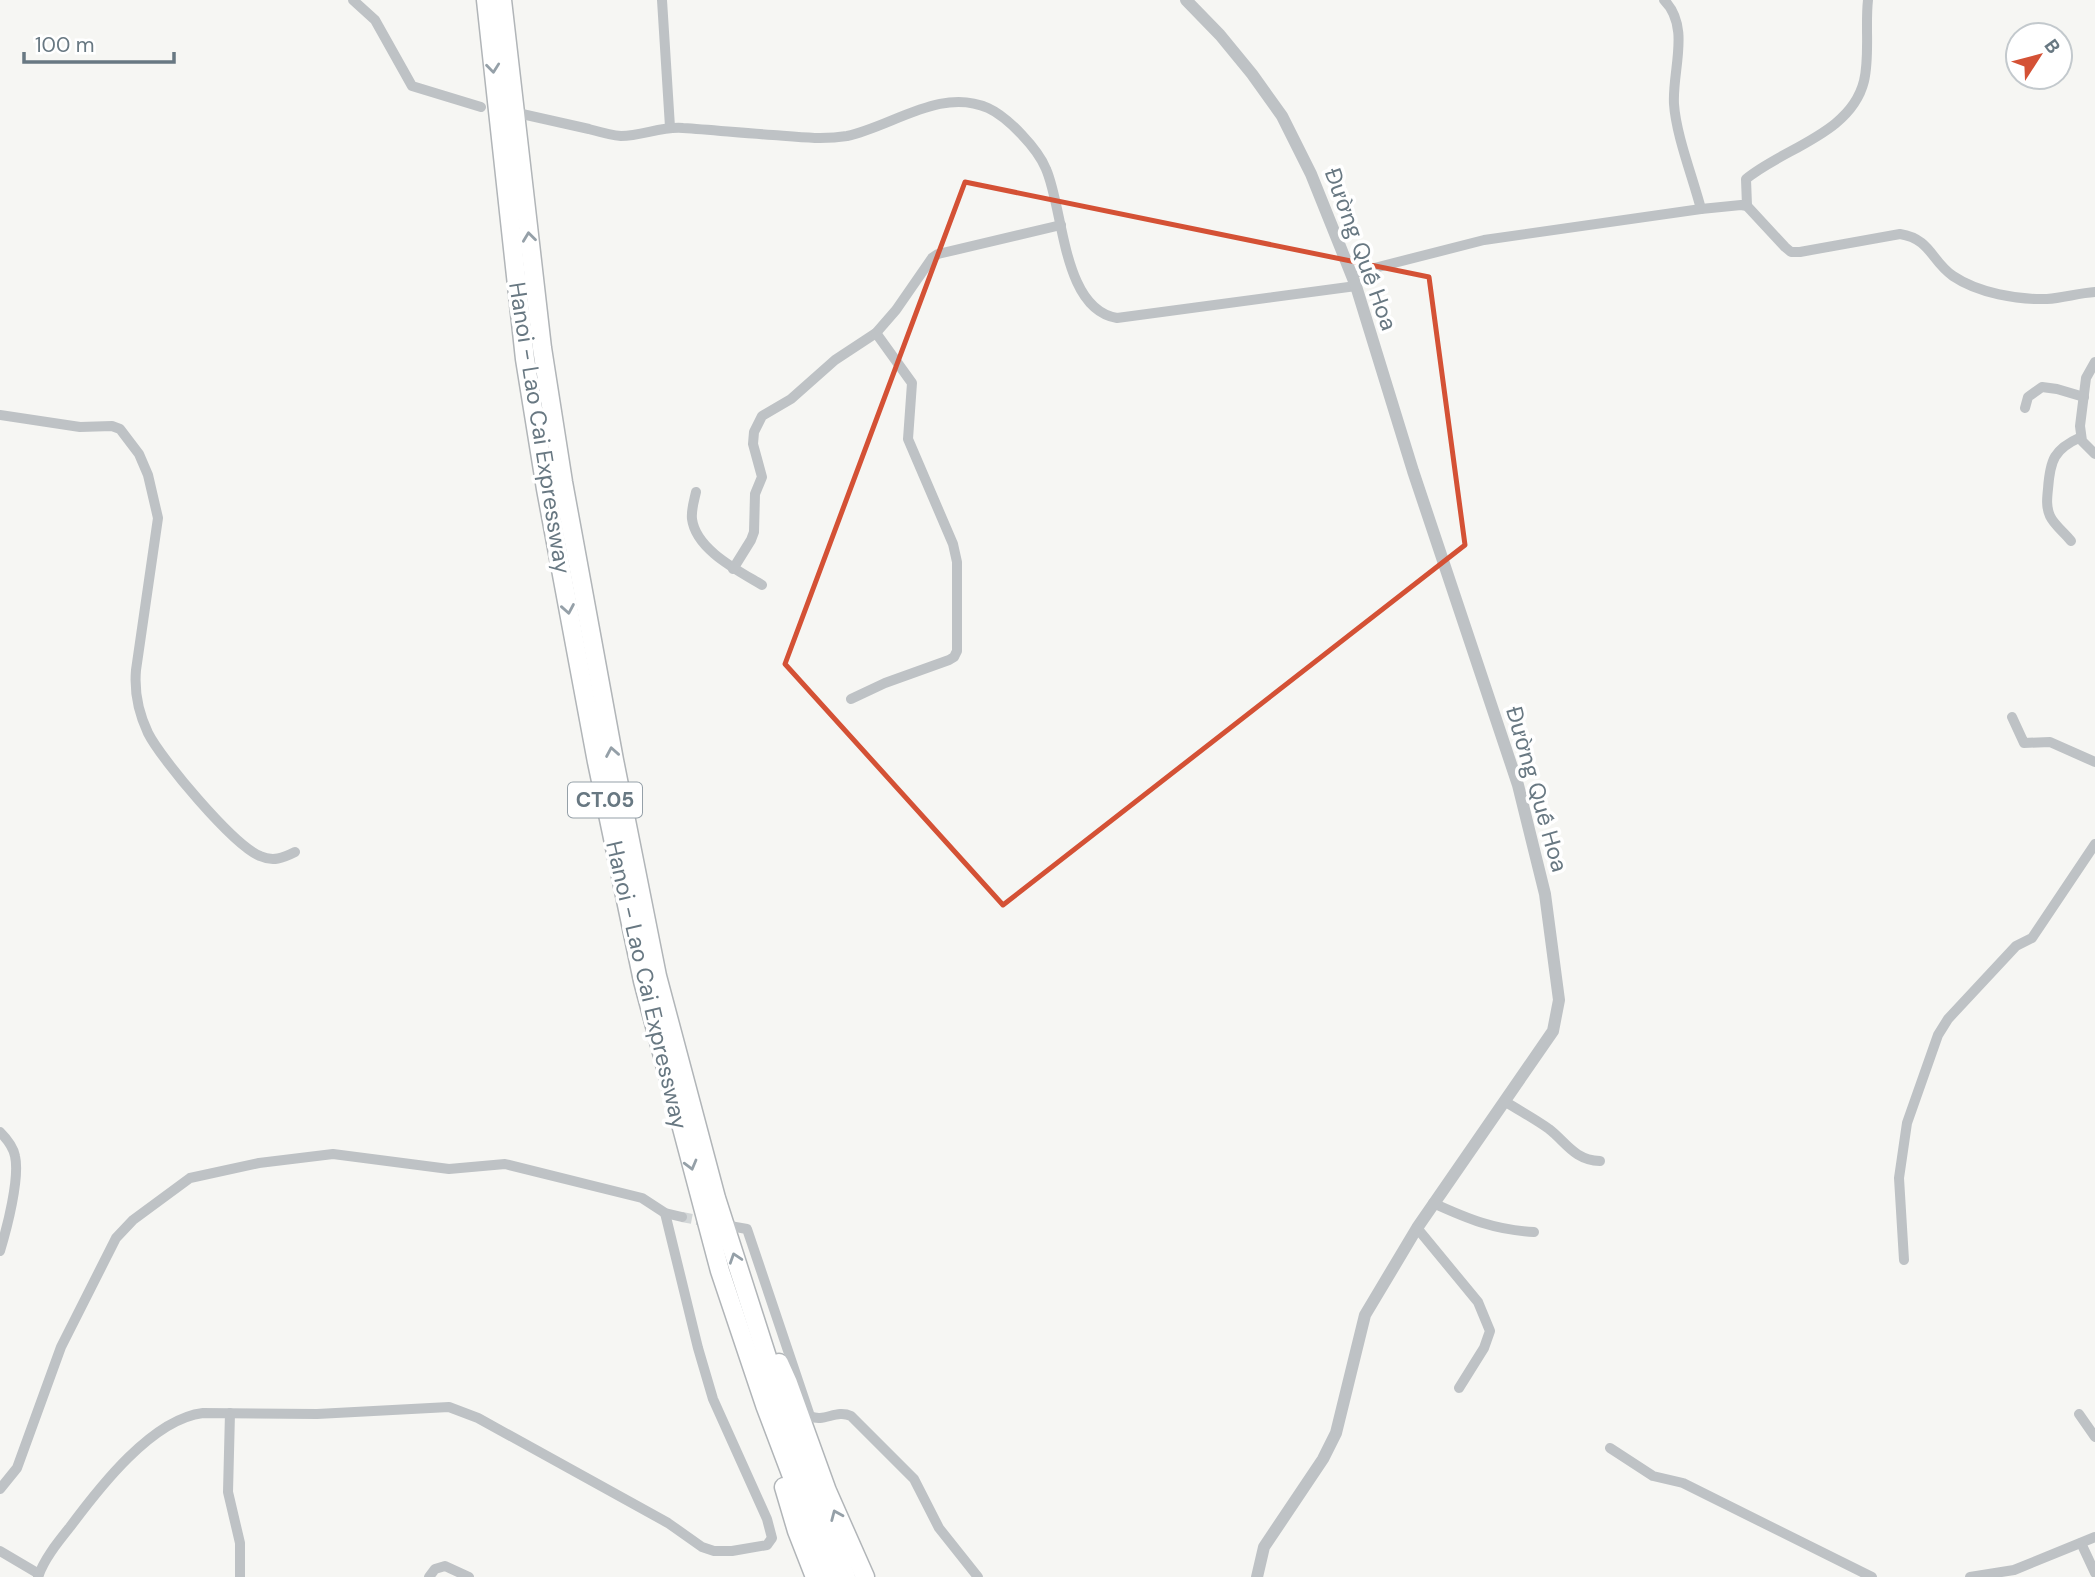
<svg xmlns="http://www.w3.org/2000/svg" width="2095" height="1577" font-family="'DM Sans',sans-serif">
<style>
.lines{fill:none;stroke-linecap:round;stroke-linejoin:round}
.minor-tunnel{stroke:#d2d6d7;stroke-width:10;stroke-dasharray:10 5;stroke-linecap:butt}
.motorway-casing{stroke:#b1b5b8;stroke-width:21}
.minor{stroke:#bec2c5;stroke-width:10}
.tertiary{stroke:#bec2c5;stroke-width:12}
.motorway{stroke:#fff;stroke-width:18}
.oneway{stroke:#95a0a8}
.marked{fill:none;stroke:#d45135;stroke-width:5;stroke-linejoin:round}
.labels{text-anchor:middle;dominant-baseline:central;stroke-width:7;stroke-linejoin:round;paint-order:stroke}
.shield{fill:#fff;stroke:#95a0a8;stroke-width:2}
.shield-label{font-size:21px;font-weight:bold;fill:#687882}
.street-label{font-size:23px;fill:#687882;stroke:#fff}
</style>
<rect width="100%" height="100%" fill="#f6f6f3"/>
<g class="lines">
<path class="minor-tunnel" d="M682 1217 709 1222"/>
<defs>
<g id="motorway">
<path d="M486 0 525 359 546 489 597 762 643 981 720 1271 765 1405 830 1577"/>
<path d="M502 0 542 348 563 482 614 760 657 976 716 1198 800 1460 846 1577"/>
<path d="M779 1363 788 1383 827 1491 865 1577"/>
<path d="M784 1487 797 1531 815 1577"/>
</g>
</defs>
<use href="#motorway" class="motorway-casing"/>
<g class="minor">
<path d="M353 0 375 20 412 86 481 107"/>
<path d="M662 0 670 127"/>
<path d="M1664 0C1691 27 1672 70 1674 104 1676 135 1693 178 1701 209"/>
<path d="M522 114C545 119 567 124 589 129 600 132 610 135 621 136 642 136 662 126 683 128 713 130 743 133 773 135 798 137 822 140 847 136 893 126 941 87 988 108 1008 117 1038 149 1046 169 1064 210 1062 309 1117 318L1356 286"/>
<path d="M1747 206 1746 179C1783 148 1851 134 1864 81 1870 56 1865 26 1868 0"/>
<path d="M1351 274 1484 240 1701 209 1741 205 1747 206 1785 247 1791 252H1800L1900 234C1931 239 1931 261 1953 276 1978 293 2018 300 2047 299 2063 298 2079 293 2095 292"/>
<path d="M2095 362 2086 378 2080 426 2082 441 2095 454"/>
<path d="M2025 408 2028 397 2042 387 2057 389 2084 397"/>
<path d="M0 415 80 427 112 426 120 429 139 454 148 475 158 518 136 670C134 693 138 712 148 733 161 759 233 845 260 856 273 862 283 858 295 852"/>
<path d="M696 492C694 501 691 510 692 519 696 550 739 571 762 585"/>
<path d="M2071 541C2065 533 2054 525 2050 516 2046 507 2047 498 2048 489 2050 460 2054 449 2081 437"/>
<path d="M733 569 751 540 754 532 755 494 762 477 753 444 754 432 762 416 791 399 835 360 876 333 896 310 932 258 938 254 1061 225"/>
<path d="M851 699 885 683 949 660 954 657 957 651V562L953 544 908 439 912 383 876 333"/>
<path d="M2012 717 2024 743 2050 742 2095 762"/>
<path d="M1506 1102C1520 1111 1535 1119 1549 1129 1566 1142 1574 1160 1600 1161"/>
<path d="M0 1132C7 1139 13 1146 15 1156 20 1178 7 1228 0 1251"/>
<path d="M1433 1203C1468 1219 1495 1230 1534 1232"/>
<path d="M724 1225 747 1229 810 1416C824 1423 836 1409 851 1416L914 1479 939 1528 978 1577"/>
<path d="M1417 1228 1478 1302 1490 1331 1484 1348 1459 1388"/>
<path d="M1904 1260 1899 1178 1907 1123 1938 1035 1948 1019 2016 946 2032 938 2095 844"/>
<path d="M230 1413 228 1492 240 1543V1577"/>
<path d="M2079 1414 2095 1437"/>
<path d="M1610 1448 1653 1476 1683 1483 1872 1577"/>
<path d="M0 1489 17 1468 61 1347 116 1238 133 1220 190 1178 259 1163 333 1154 449 1169 505 1164 642 1198 665 1213 682 1217"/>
<path d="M2081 1543 2095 1573"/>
<path d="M0 1551 39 1574"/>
<path d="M38 1577C44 1559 58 1542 70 1527 99 1488 152 1419 203 1413L317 1414 449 1407 478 1418 668 1523 702 1547 714 1551H732L767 1545 772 1538 767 1519 713 1399 698 1348 665 1213"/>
<path d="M429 1577 435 1569 445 1566 469 1577"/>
<path d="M1970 1577 2014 1570 2095 1537"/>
</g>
<path class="tertiary" d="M1186 0 1220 35 1252 74 1282 116 1311 174 1356 286 1413 471 1518 785 1545 894 1559 1000 1553 1031 1417 1228 1365 1315 1336 1433 1323 1459 1264 1547 1257 1577"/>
<use href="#motorway" class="motorway"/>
</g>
<defs><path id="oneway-chevron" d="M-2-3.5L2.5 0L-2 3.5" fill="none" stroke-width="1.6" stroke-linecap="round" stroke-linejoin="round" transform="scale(1.75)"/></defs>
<g class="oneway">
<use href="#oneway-chevron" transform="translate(493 68) rotate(84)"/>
<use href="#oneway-chevron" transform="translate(529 237) rotate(-97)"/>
<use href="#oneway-chevron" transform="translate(568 609) rotate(80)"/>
<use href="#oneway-chevron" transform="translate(612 752) rotate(-100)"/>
<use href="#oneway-chevron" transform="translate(691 1165) rotate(75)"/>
<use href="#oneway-chevron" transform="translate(735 1258) rotate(-108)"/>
<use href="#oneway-chevron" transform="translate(836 1515) rotate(-113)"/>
</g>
<path class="marked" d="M965 182 1429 277 1465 545 1003 905 785 664Z"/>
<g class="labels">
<rect class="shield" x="568" y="782.5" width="74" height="35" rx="5"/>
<g class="shield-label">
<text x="605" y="800">CT.05</text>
</g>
<g class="street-label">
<text transform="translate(1361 249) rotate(70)">Đường Quế Hoa</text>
<text transform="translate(540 428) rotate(81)">Hanoi - Lao Cai Expressway</text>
<text transform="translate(1537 789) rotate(74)">Đường Quế Hoa</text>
<text transform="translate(647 985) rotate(77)">Hanoi - Lao Cai Expressway</text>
</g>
</g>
<g transform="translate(2039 56) rotate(54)"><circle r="33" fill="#ffffff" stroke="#c3c9cd" stroke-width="2"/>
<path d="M0-5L12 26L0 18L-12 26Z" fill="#d45135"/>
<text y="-10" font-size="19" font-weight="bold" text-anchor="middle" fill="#687882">B</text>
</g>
<path d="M24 52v10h150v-10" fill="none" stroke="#687882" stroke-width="3.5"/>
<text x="35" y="52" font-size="21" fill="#687882" stroke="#ffffff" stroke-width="5" paint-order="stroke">100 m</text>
</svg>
